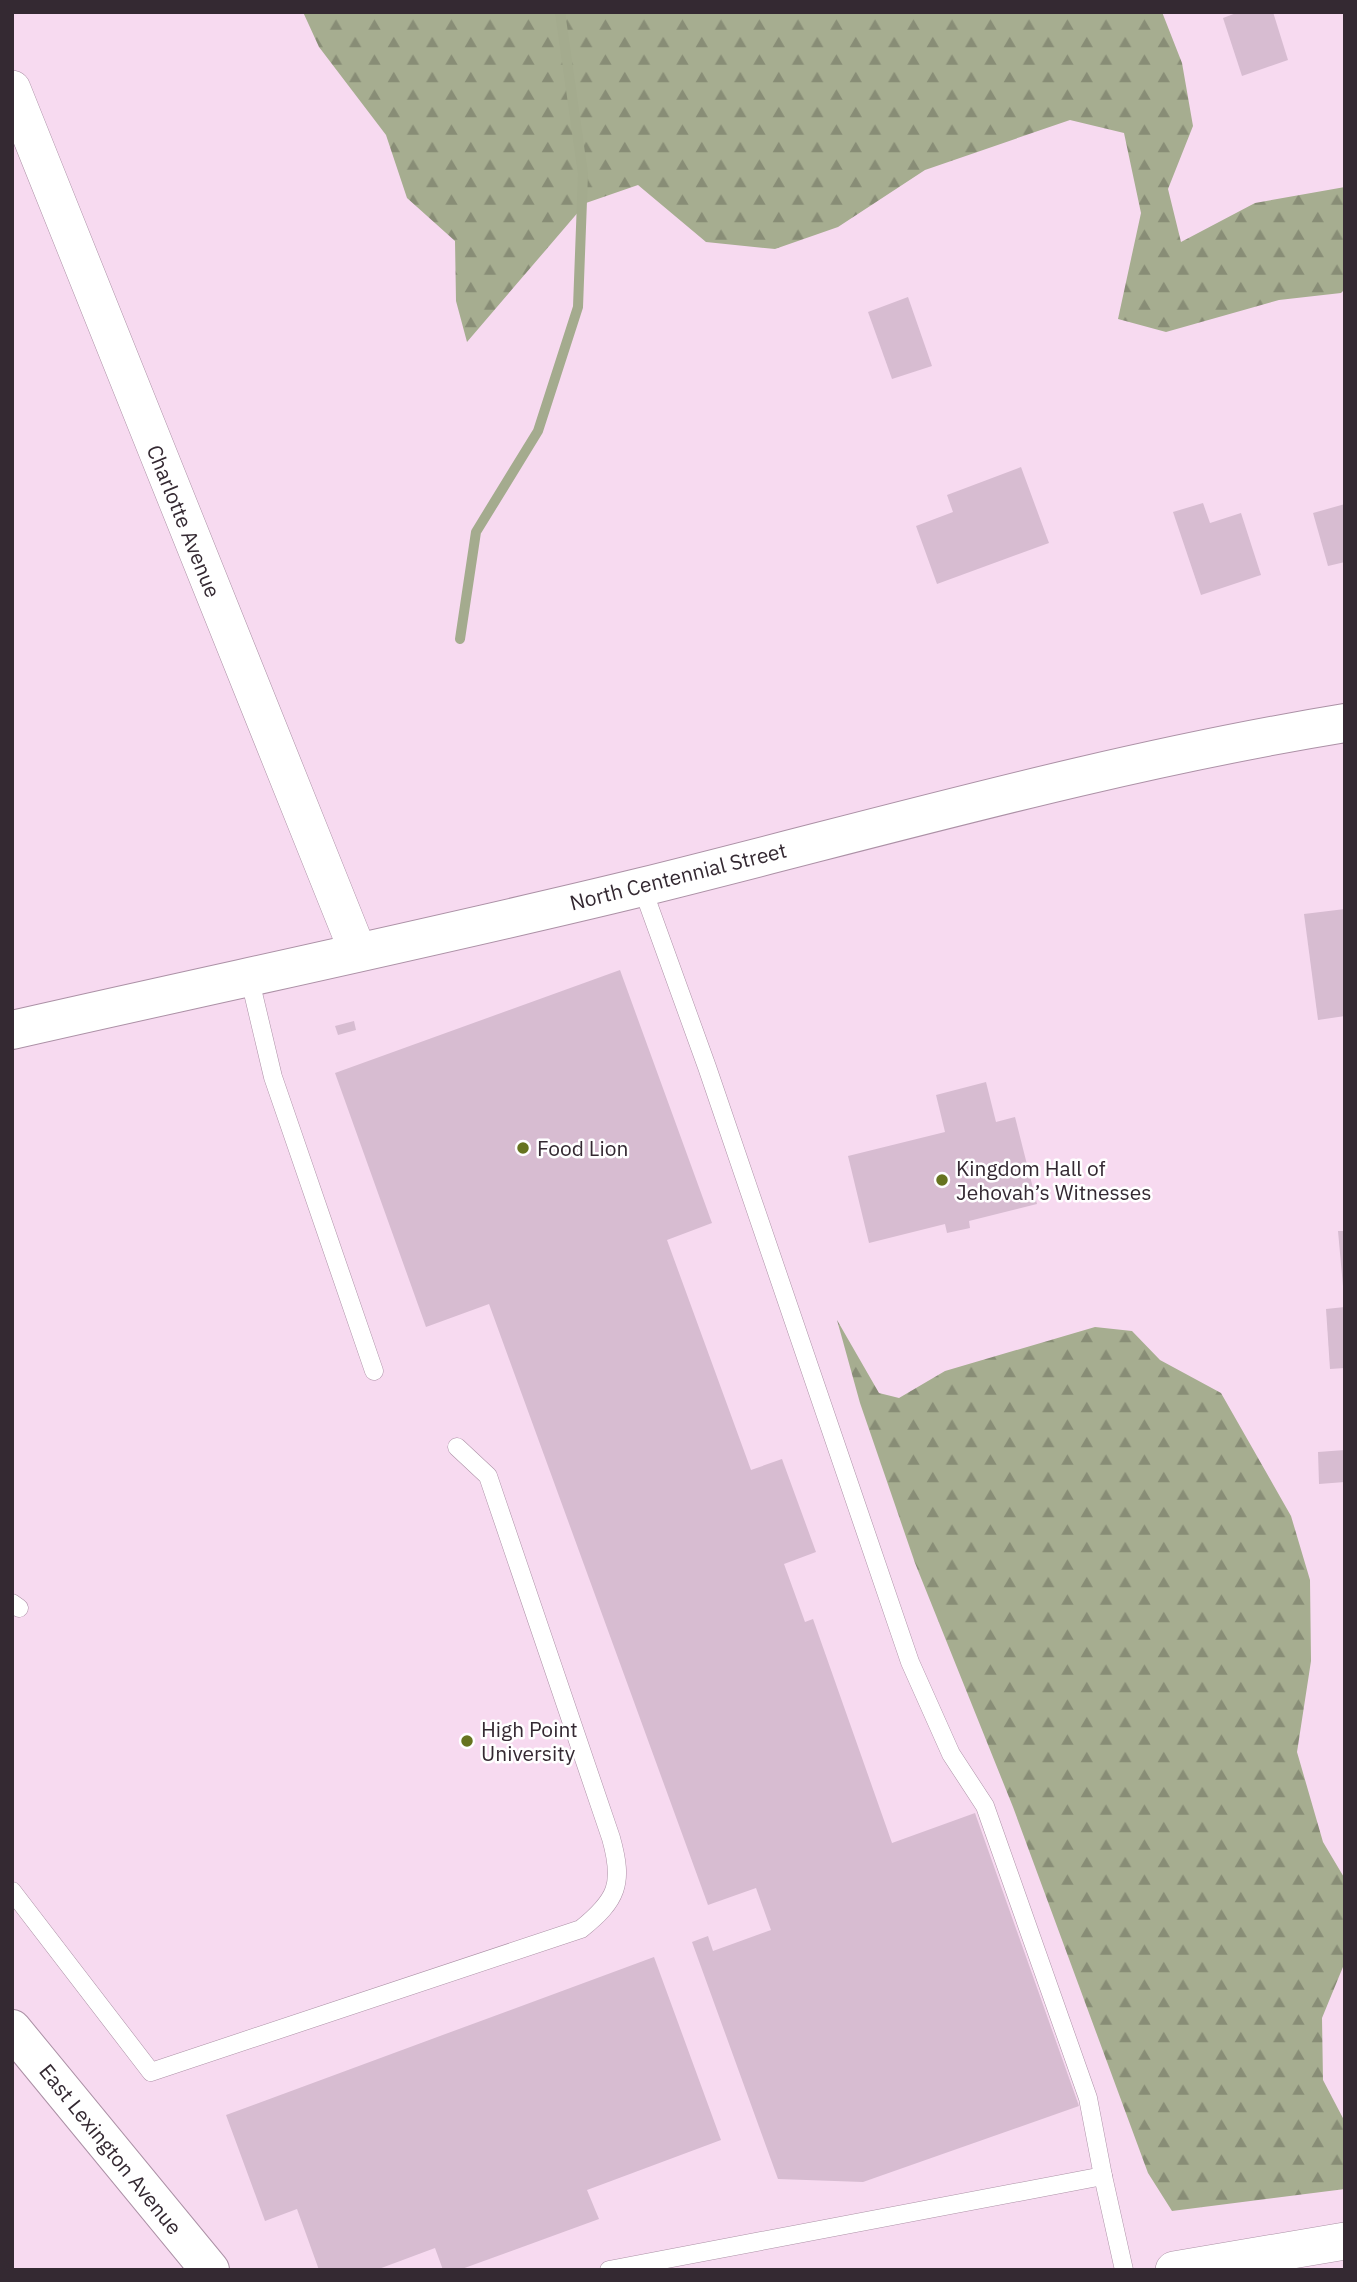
<svg xmlns="http://www.w3.org/2000/svg" width="1357" height="2282" font-family="'IBM Plex Sans',sans-serif">
<style>
.forest{fill:url(#forest-firs)}
.lines{fill:none;stroke-linecap:round;stroke-linejoin:round}
.stream{stroke:#a4ab8e;stroke-width:10}
.building{fill:#d7bcd1}
.service-casing{stroke:#ac91a6;stroke-width:19}
.minor-casing{stroke:#ac91a6;stroke-width:38}
.secondary-casing{stroke:#ac91a6;stroke-width:40}
.service{stroke:#fff;stroke-width:18}
.minor{stroke:#fff;stroke-width:37}
.secondary{stroke:#fff;stroke-width:38}
.poi-dot{fill:#66731f;stroke:#fff;stroke-width:2.5}
.labels{text-anchor:middle;dominant-baseline:central;stroke-width:5;stroke-linejoin:round;paint-order:stroke}
.street-label{font-size:21px;fill:#342932;stroke:#fff}
.poi-label{font-size:21px;fill:#342932;stroke:#fff;text-anchor:start}
</style>
<defs>
<pattern id="forest-firs" width="22" height="20" patternUnits="userSpaceOnUse" patternTransform="scale(1.75)"><rect width="22" height="20" fill="#a6ad90"/><path d="M5 1l3.5 6h-7zM16 11l3.5 6h-7z" fill="#888d76"/></pattern>
</defs>
<rect width="100%" height="100%" fill="#f7daf0"/>
<g class="forest">
<path d="M303 12H1162L1182 63 1193 126 1168 189 1181 242 1255 203 1345 187V289L1341 293 1279 300 1166 332 1118 319 1141 213 1124 133 1070 120 925 170 838 227 775 249 706 242 638 185 586 203 467 342 456 301 455 241 407 198 386 135 319 47Z"/>
<path d="M837 1320 879 1393 899 1398 945 1371 1095 1327 1132 1331 1160 1360 1221 1393 1291 1516 1310 1580 1311 1661 1297 1752 1323 1842 1345 1879V1962L1322 2018 1323 2080 1345 2122V2189L1172 2211 1148 2173 1013 1807 915 1563 860 1403Z"/>
</g>
<g class="lines">
<path class="stream" d="M460 639 476 532 538 431 578 307 583 174 560 12"/>
</g>
<g class="building">
<path d="M1239 12H1273L1288 60 1242 76 1223 18Z"/>
<path d="M908 297 932 366 892 379 868 312Z"/>
<path d="M1021 467 1049 543 937 584 916 526 953 512 947 495Z"/>
<path d="M1203 503 1210 523 1241 513 1261 575 1201 595 1173 512Z"/>
<path d="M1345 504V562L1328 566 1313 513Z"/>
<path d="M1345 909V1016L1318 1020 1304 914Z"/>
<path d="M620 970 712 1223 667 1240 751 1470 782 1459 816 1552 784 1564 805 1622 813 1619 892 1843 975 1813 1079 2106 863 2182 778 2179 692 1942 708 1936 713 1951 771 1930 756 1888 708 1905 489 1304 426 1327 335 1073Z"/>
<path d="M354 1021 356 1030 338 1035 335 1026Z"/>
<path d="M986 1082 996 1122 1015 1117 1037 1204 969 1221 970 1228 947 1233 945 1224 869 1243 848 1156 945 1132 936 1095Z"/>
<path d="M1338 1231H1345V1286H1343Z"/>
<path d="M1345 1307V1368L1330 1369 1326 1309Z"/>
<path d="M1345 1450V1482L1319 1484 1318 1452Z"/>
<path d="M654 1957 721 2140 587 2190 599 2219 459 2270H443L435 2248 376 2270H319L297 2209 265 2221 226 2115Z"/>
</g>
<g class="lines">
<defs>
<g id="service">
<path d="M642 887 707 1067 910 1662 951 1754 985 1806 1088 2098 1103 2176"/>
<path d="M249 976 273 1077 374 1371"/>
<path d="M12 1603 19 1608"/>
<path d="M12 1891 151 2072 581 1929C617 1900 624 1884 611 1838L488 1476 457 1447"/>
<path d="M609 2270 1103 2176 1124 2270"/>
</g>
<g id="minor">
<path d="M12 89 358 952"/>
<path d="M1174 2270 1345 2241"/>
</g>
<g id="secondary">
<path d="M12 1030C222 982 433 938 642 887 876 829 1107 762 1345 723"/>
<path d="M12 2029 210 2270"/>
</g>
</defs>
<use href="#service" class="service-casing"/>
<use href="#minor" class="minor-casing"/>
<use href="#secondary" class="secondary-casing"/>
<use href="#service" class="service"/>
<use href="#minor" class="minor"/>
<use href="#secondary" class="secondary"/>
</g>
<g class="poi-dot">
<circle cx="523" cy="1148" r="7"/>
<circle cx="942" cy="1180" r="7"/>
<circle cx="467" cy="1741" r="7"/>
</g>
<g class="labels">
<g class="street-label">
<text transform="translate(184 521) rotate(68)">Charlotte Avenue</text>
<text transform="translate(678 876) rotate(-14)">North Centennial Street</text>
<text transform="translate(111 2149) rotate(51)">East Lexington Avenue</text>
</g>
<g class="poi-label">
<text x="537" y="1148">Food Lion</text>
<text x="956" y="1168">Kingdom Hall of<tspan x="956" dy="24">Jehovah’s Witnesses</tspan></text>
<text x="481" y="1729">High Point<tspan x="481" dy="24">University</tspan></text>
</g>
</g>
<rect width="1357" height="2282" fill="none" stroke="#342932" stroke-width="28"/>
</svg>
